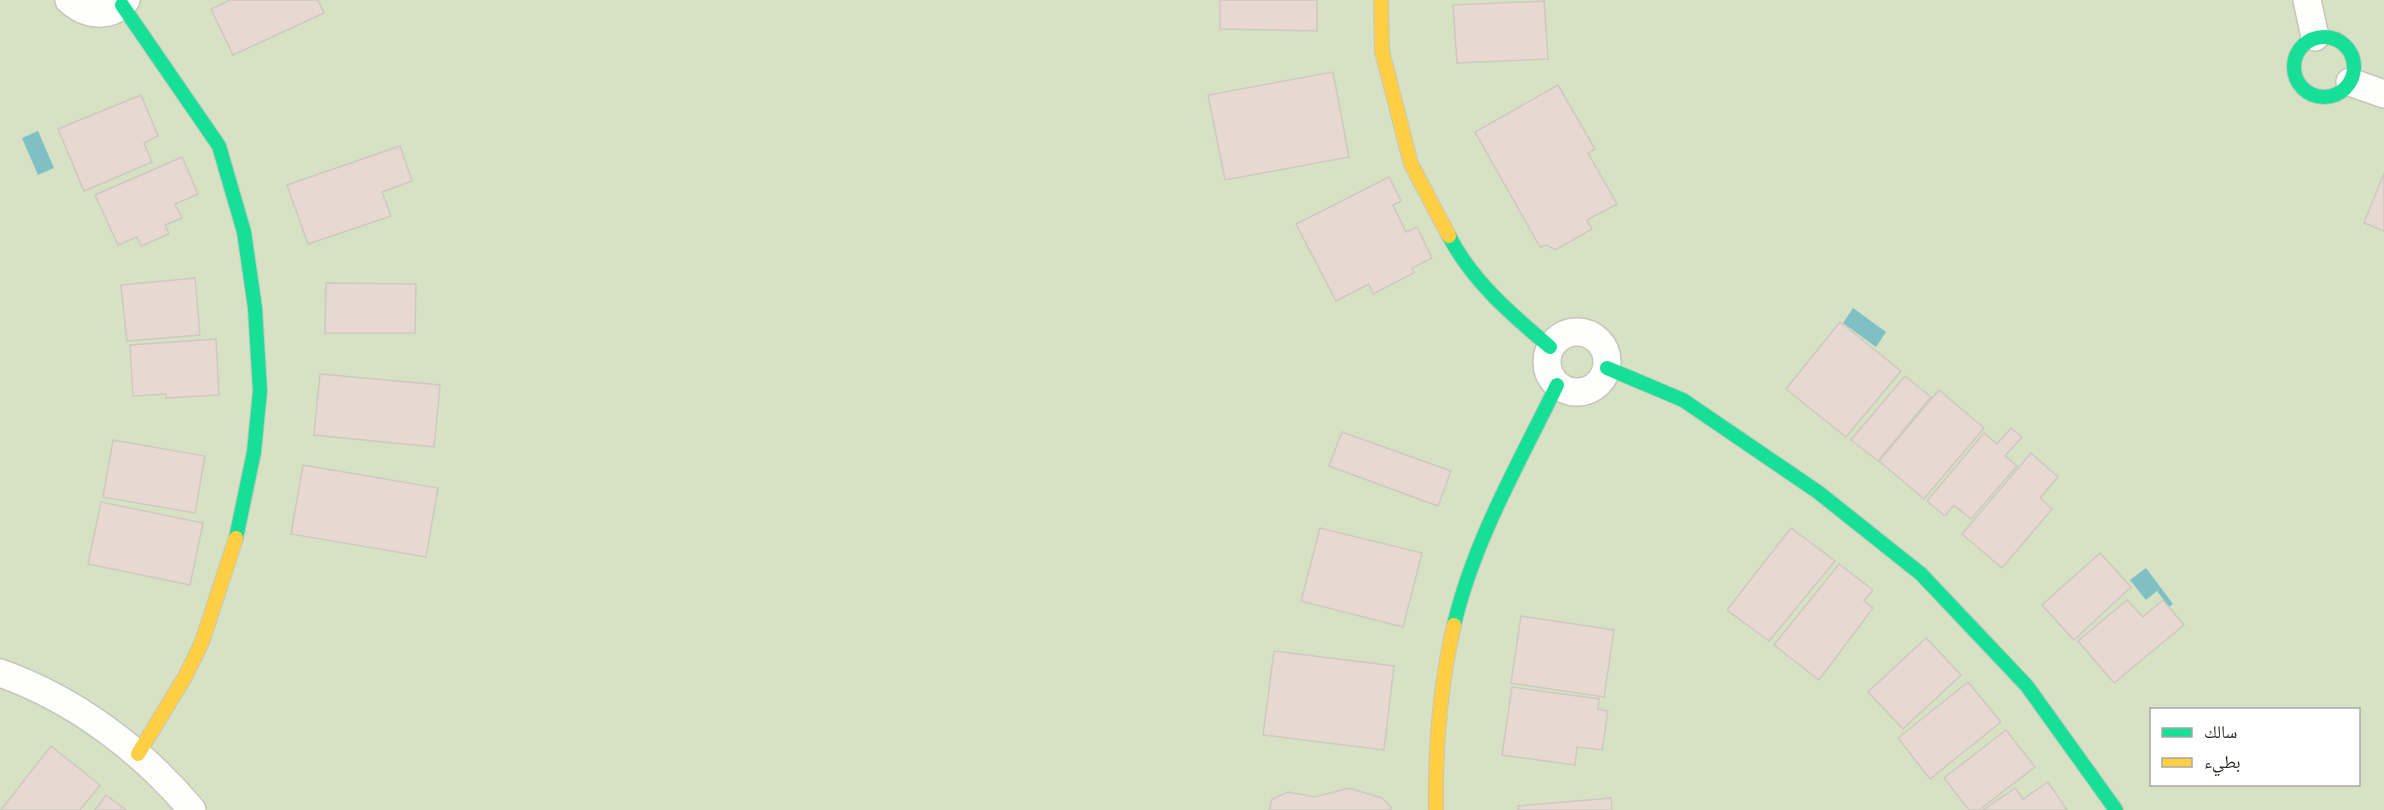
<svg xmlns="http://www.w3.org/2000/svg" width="2384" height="810" font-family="'Public Sans','Noto Naskh Arabic',sans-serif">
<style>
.green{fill:#d6e2c3;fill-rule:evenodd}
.water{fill:#7ec0c3}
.building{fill:#e8d9d0;stroke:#cec8c2;stroke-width:1.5}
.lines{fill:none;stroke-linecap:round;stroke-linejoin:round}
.street-casing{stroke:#c7c6bc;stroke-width:30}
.fast-casing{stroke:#c7c6bc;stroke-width:16}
.slow-casing{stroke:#c7c6bc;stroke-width:16}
.street{stroke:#fefefc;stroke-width:27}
.fast{stroke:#16e098;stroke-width:14}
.slow{stroke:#ffcf43;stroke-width:14}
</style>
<rect width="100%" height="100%" fill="#f6f5e8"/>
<path class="green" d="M0 0H2384V810H0ZM2152 710H2358V784H2152Z"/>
<g class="water">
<path d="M38 131 54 168 38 175 22 138Z"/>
<path d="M1853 308 1886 332 1876 347 1843 323Z"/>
<path d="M2146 568 2173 604 2169 607 2157 591 2146 600 2130 580Z"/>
</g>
<g class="building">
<path d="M230 0H318L324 13 233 55 211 9Z"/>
<path d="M1220 0H1317V31L1220 29Z"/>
<path d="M1544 1 1548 59 1457 63 1453 5Z"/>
<path d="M1333 72 1349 157 1225 180 1208 95Z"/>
<path d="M1558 85 1595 149 1588 153 1617 204 1587 220 1592 229 1555 250 1547 245 1540 247 1475 132Z"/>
<path d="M141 95 158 136 144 143 152 162 84 191 58 129Z"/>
<path d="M400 146 412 181 382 192 391 216 308 244 287 185Z"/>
<path d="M182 157 198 194 175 204 182 218 165 225 169 234 141 246 137 237 118 245 95 195Z"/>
<path d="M2384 173V231L2364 223Z"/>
<path d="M1389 177 1401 201 1393 205 1406 232 1417 227 1432 258 1412 268 1414 273 1373 294 1369 284 1336 301 1296 224Z"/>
<path d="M195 278 200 335 127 341 121 285Z"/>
<path d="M326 283 416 284 415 333H325Z"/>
<path d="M1840 322 1901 371 1846 437 1786 389Z"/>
<path d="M216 339 219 395 166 398V394L133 396 130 345Z"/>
<path d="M320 374 440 385 434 447 314 435Z"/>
<path d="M1905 376 1931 397 1878 461 1851 440Z"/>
<path d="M1939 390 1984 428 1924 499 1879 461Z"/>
<path d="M2011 428 2022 437 2005 456 2017 466 1971 519 1954 505 1945 516 1927 501 1984 433 1997 444Z"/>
<path d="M1342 432 1451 471 1438 506 1329 466Z"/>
<path d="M113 440 205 456 195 513 103 497Z"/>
<path d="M2031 453 2058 477 2040 498 2052 509 2002 568 1962 534Z"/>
<path d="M303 465 438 488 426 557 291 534Z"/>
<path d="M101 502 203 523 190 585 88 564Z"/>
<path d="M1320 528 1422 553 1403 627 1301 601Z"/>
<path d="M1791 528 1835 561 1769 641 1727 610Z"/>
<path d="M2100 553 2131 587 2074 640 2042 605Z"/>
<path d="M1839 564 1873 590 1864 601 1873 608 1819 680 1774 645Z"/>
<path d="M2127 600 2143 617 2163 600 2184 625 2114 683 2078 641Z"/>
<path d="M1521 616 1614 630 1604 697 1511 683Z"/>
<path d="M1926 638 1961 675 1903 729 1868 692Z"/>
<path d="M1274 651 1394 666 1384 750 1263 735Z"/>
<path d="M1968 682 2001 722 1930 779 1898 738Z"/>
<path d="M1512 687 1599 699 1598 709 1608 711 1602 750 1577 747 1575 765 1502 755Z"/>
<path d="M2006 730 2035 767 1979 810H1969L1944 778Z"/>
<path d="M51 746 100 785 80 810H1Z"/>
<path d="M2048 782 2067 810H1983L2015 788 2023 799Z"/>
<path d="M1349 788 1382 798 1391 807V810H1269L1272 799 1288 792 1315 797Z"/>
<path d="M106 795 126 810H95Z"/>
<path d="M1611 798 1612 810H1518V806Z"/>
</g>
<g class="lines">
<defs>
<g id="street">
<path d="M69 0C86 16 111 19 126 0"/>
<path d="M2307 0 2315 37"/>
<path d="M2350 82 2384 94"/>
<circle cx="1577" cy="362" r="30"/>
<path d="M0 673C74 699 142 750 192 810"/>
</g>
<g id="fast">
<path d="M122 5 219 146 244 232 255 308 260 391 254 452 236 538"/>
<circle cx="2324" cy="67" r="30"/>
<path d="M1449 236C1472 281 1512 315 1550 347"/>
<path d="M1607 368 1683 400 1818 492 1921 574 2027 686 2116 810"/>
<path d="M1454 625C1474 540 1519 463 1557 385"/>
</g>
<g id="slow">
<path d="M1381 0 1382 51 1411 164 1449 236"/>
<path d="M138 754 185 677 202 642 236 538"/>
<path d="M1436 810C1435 748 1440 686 1454 625"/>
</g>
</defs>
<use href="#street" class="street-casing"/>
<use href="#fast" class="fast-casing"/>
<use href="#slow" class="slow-casing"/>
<use href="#street" class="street"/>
<use href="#fast" class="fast"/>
<use href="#slow" class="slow"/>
</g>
<rect x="2150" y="708" width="210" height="78" fill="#ffffff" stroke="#a9a8a5" stroke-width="1.5"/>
<rect x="2162" y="728" width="30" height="9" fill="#16e098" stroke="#a9a8a5" stroke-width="1.5"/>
<text x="2204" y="738" font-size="18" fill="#28261e">سالك</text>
<rect x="2162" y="758" width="30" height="9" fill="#ffcf43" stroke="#a9a8a5" stroke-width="1.5"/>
<text x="2204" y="768" font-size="18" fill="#28261e">بطيء</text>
</svg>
